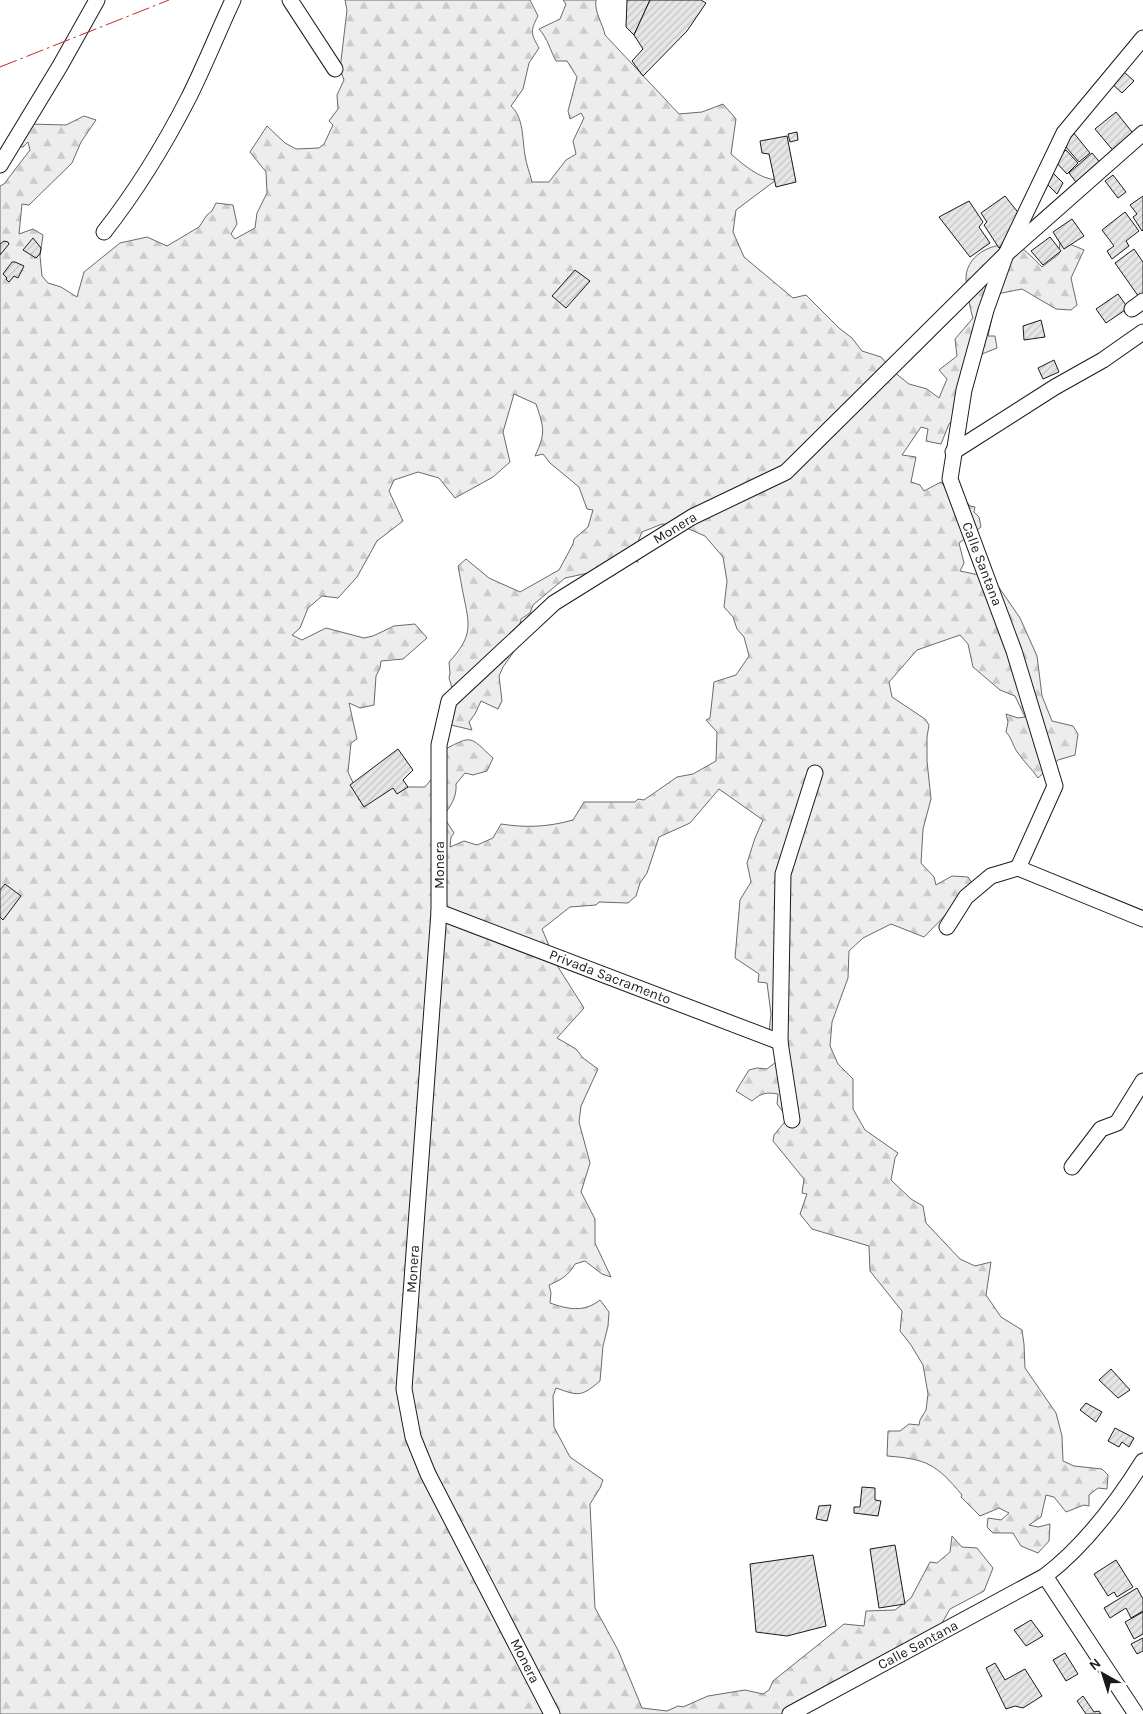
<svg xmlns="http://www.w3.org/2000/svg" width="1143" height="1714" font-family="Karla,sans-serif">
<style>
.forest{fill:url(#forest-firs);stroke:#6a6a6a;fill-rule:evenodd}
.building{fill:url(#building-hatch);stroke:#1a1a1a}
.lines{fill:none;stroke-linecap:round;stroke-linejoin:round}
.minor-casing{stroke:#1a1a1a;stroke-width:17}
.minor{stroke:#fff;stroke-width:15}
.power{stroke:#c62828;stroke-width:1;stroke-dasharray:18 4 2.5 4;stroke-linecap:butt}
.labels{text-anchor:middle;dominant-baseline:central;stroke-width:4;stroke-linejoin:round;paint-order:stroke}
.street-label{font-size:14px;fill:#1a1a1a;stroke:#fff}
</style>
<defs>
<pattern id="forest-firs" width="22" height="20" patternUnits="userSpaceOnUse" patternTransform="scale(1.25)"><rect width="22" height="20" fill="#ededed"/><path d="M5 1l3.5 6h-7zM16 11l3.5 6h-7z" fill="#cbcbcb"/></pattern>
<pattern id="building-hatch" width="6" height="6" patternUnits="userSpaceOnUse" patternTransform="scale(1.25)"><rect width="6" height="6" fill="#e6e6e6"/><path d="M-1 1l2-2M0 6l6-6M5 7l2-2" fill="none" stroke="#c5c5c5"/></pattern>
</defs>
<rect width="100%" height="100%" fill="#fff"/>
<path class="forest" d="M345 0H530L538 16C530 31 531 34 539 48L529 63 523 89 511 106C524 118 522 138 525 155 526 164 530 173 532 182H549L566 160 576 154 573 141 584 118 581 113 570 119 568 111 577 77 567 61H556C550 50 548 39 539 29L560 19 566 4 563 0H596C594 12 603 24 605 35L679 114 702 112 723 104 736 119 731 154C744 165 758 178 776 180L736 210 733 232 744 257 793 298 806 295 839 328 852 338 862 351 881 357 894 372 909 384 927 389 939 398 947 379 939 370 957 356 955 339 973 318C970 309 966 287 966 277 967 253 998 239 1019 247 1025 249 1037 262 1042 267L1059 254 1060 240 1084 250 1071 278 1077 305 1071 310 1056 309 1022 289 997 294 988 336H995L997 348 982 354 964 379 970 401 949 424 941 444 926 441 928 429 921 427 902 455 916 457 911 482 920 485 924 491 941 482C950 495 961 493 970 506L975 507 974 512 979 517 981 527 959 543 964 563 960 571 984 576 998 586 1020 618 1037 656 1042 696 1052 721 1073 726 1078 734 1075 755 1058 760 1038 778C1032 769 1024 762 1018 753 1013 747 1012 738 1006 732L1008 722 1006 714 1018 718 1025 717 1015 696 1000 690 973 667 968 644 960 635 917 650 889 682 892 697 925 719 929 725 927 737V761L931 799 923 829 921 863 934 877 936 885 952 876 968 877 972 883 965 895 924 937 891 924 863 938 849 951 848 978 832 1022 830 1046 838 1064 853 1079V1109L865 1130 898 1153 895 1158 891 1180 911 1199 923 1206 926 1223 960 1259 975 1266 991 1262 986 1295 1001 1317 1022 1330 1024 1344 1025 1368 1056 1413 1062 1436 1063 1461 1074 1466 1102 1469 1108 1475 1107 1489 1098 1488 1089 1495V1506L1084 1505 1066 1512 1054 1497 1046 1495 1041 1517 1029 1525 1038 1527 1050 1524 1049 1541 1038 1553 1021 1546 1013 1533H993L987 1527 988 1518 1001 1520 1009 1513 999 1508 980 1516 961 1497 962 1495C936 1464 927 1459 887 1456L888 1431H900L909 1424 919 1425 920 1420 926 1410 928 1394 923 1365 911 1345 900 1331 902 1311 870 1271 869 1246 812 1229 800 1214 807 1194 802 1193 804 1179 773 1141 774 1135 788 1118 777 1104 778 1094C767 1092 761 1093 752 1101L736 1091 749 1070 757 1068 767 1069 776 1062 775 1049 768 1041 771 1014 767 983 758 982 759 974 735 958 740 900 751 882 747 863 755 838 763 820 719 789 690 823 659 837 647 873 640 883 636 896 628 903 599 902 596 905 570 907 542 929 558 967 584 1008 557 1038 576 1049 583 1058 598 1069 581 1106 579 1122 590 1163 581 1192 595 1219V1243L611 1277 602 1274 585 1261 575 1264C569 1275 561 1280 549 1285L551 1293 550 1303C567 1309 584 1313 600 1300L609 1312 608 1326 603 1346 600 1381C581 1397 579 1396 556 1388L553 1396 554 1427 570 1457 603 1480 600 1488 590 1504 595 1608 618 1650 642 1708 667 1711 678 1706 683 1707 708 1696 745 1690 763 1694 769 1690 773 1681 844 1624 864 1626 866 1611 895 1610 911 1598 930 1562 937 1563 950 1552 952 1536 962 1547 977 1548 993 1568 984 1591 950 1609 938 1630 890 1658 862 1666 811 1706 805 1714H0V186L4 184 30 150 28 142 23 147H13L28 124 66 125 84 116 96 120 81 142 72 163 29 205 22 204 19 234 33 229 43 235 40 256 42 276 48 283 61 287 77 297 84 272 120 243 147 237 167 246 199 227 207 215 212 211 216 203 233 205 237 224 231 234 235 239 255 228 257 213 267 193 266 172 250 152 267 126 285 143 296 149 319 148 324 144 333 125 329 121 338 109 337 95 344 80 340 69 347 10ZM514 394 536 404C544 428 546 433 535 456L543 454 550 463 579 487 587 509 593 510 588 527 574 539 573 544 559 570 520 592 489 578 466 559 458 566C460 575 461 584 463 593 470 626 473 636 449 662L450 673 449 678 453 691 454 712 451 725 472 730 469 722 475 714 481 701 498 709 502 701 499 676 503 667 515 650 521 619 530 613 533 605 565 578 607 569 629 560 638 562 635 549 642 532 662 524 682 526 705 536 723 557 727 581 724 607 733 617 737 629 744 637 749 656 736 675 714 682 710 718 706 720 717 732 716 761 693 774 677 777 644 800 638 799 635 802H584L573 820C548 827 526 828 501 824L493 838 477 845 464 841 450 847 451 837 454 833 443 816C451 806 457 797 456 784L465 773 473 775 487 771 493 758C470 737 473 734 444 750L434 776 425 787H387L359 800 357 791 348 772 351 743 357 739 349 703 360 708 374 705 376 676 380 668 381 661 403 659 427 638 415 624 394 626 373 636 364 638 326 628 302 640 292 635 300 628 308 608 322 596 338 598 357 577 377 541 403 521 389 491 394 480 418 472 439 478 455 498 493 477 510 462 503 432Z"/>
<g class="building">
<path d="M627 0H650L634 35 626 27Z"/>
<path d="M650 0H701L706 3 687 31 643 76 632 61 643 49 634 35Z"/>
<path d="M1123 71 1134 81 1122 93 1111 83Z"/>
<path d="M1116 112 1136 137 1116 154 1095 129Z"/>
<path d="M797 132 798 140 790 142 788 134Z"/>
<path d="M1073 132 1090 153 1079 162 1065 146Z"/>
<path d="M787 136 796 182 776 187 769 154 762 153 760 141Z"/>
<path d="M1066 150 1078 163 1067 174 1054 160Z"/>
<path d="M1092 153 1103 166 1079 186 1069 173Z"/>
<path d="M1051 171 1063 183 1057 194 1046 183Z"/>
<path d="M1113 175 1126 192 1118 198 1105 181Z"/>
<path d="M1005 196 1024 220 999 248 984 225 987 222 981 213Z"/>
<path d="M1143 196V230L1142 231 1133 217 1137 214 1130 205Z"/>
<path d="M969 201 983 222 979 227 990 243 970 257 939 217Z"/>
<path d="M1125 212 1139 231 1126 241 1129 246 1112 259 1107 251 1114 246 1102 230Z"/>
<path d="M1072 219 1084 236 1064 249 1053 232Z"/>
<path d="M1050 237 1061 251 1043 265 1031 251Z"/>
<path d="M33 238 41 248 40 254 36 258 23 250Z"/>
<path d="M4 241 8 242 9 244 0 255V244Z"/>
<path d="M1134 249 1143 262V299L1141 300 1115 263Z"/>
<path d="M12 262H15L24 266 18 278 14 276 9 282 6 279 7 278 3 274Z"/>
<path d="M575 270 590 281 566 308 552 296Z"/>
<path d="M1118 294 1128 308 1106 323 1096 309Z"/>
<path d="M1041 320 1045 337 1024 340 1023 326Z"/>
<path d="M1054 360 1059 372 1043 379 1038 368Z"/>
<path d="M398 749 413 770 403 780 408 787 397 794 393 788 364 807 350 785Z"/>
<path d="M5 884 21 896 3 920 0 917V890Z"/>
<path d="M1111 1369 1130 1390 1118 1398 1099 1380Z"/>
<path d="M1086 1403 1102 1412 1096 1422 1080 1410Z"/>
<path d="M1115 1428 1134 1438 1129 1447 1122 1442 1119 1447 1108 1441Z"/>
<path d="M862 1487 875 1488V1500L881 1501 878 1516 854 1513V1507H860Z"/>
<path d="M831 1505 827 1521 816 1519 819 1506Z"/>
<path d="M895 1545 905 1604 879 1608 870 1549Z"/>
<path d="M813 1555 826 1626 787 1636 756 1632 750 1564Z"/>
<path d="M1116 1560 1133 1587 1117 1597 1114 1592 1108 1596 1094 1574Z"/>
<path d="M1137 1588 1143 1599V1611L1131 1618 1126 1608 1110 1618 1104 1608Z"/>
<path d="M1143 1612V1634L1134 1639 1125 1622Z"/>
<path d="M1031 1620 1043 1636 1026 1646 1014 1630Z"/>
<path d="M1143 1638V1651L1137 1654 1131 1644Z"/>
<path d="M1065 1653 1078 1674 1066 1681 1053 1660Z"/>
<path d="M995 1663 1005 1680 1025 1669 1042 1696 1023 1708 1015 1706 1006 1709 986 1668Z"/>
<path d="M1083 1696 1094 1712 1099 1711 1101 1714H1086L1077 1701Z"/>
</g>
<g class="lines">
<defs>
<g id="minor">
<path d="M290 0 335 69"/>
<path d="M0 165 60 66 97 0"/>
<path d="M104 232C137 190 165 144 189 97 205 65 218 32 233 0"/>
<path d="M1132 309 1143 301"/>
<path d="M953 452 1055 387 1103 360 1143 332"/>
<path d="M1018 868 1055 786 1014 651 950 479 964 390 986 310 1006 254 1064 133 1143 38"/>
<path d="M439 912 780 1042"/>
<path d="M947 927 966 897 991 876 1018 868 1143 919"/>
<path d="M792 1120 780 1042 783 874 815 773"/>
<path d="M1072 1167 1101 1129 1117 1123 1143 1081"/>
<path d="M1045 1576 1136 1714"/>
<path d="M552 1714 428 1474 413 1437 404 1389 439 912V745L449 701 554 603 692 517 786 472 1006 254 1143 133"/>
<path d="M790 1714 1045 1576C1083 1547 1118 1501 1143 1461"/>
</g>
</defs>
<use href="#minor" class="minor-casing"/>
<use href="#minor" class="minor"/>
<path class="power" d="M0 67 169 0"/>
</g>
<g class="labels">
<g class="street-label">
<text transform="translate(675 528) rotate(-31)">Monera</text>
<text transform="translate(982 564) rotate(69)">Calle Santana</text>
<text transform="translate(439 865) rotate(-90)">Monera</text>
<text transform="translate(610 977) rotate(21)">Privada Sacramento</text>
<text transform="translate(413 1269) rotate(-86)">Monera</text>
<text transform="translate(918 1645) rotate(-28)">Calle Santana</text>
<text transform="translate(525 1661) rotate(63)">Monera</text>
</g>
</g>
<g transform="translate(1103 1674) rotate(321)" stroke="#ffffff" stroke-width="4" paint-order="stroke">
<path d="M0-4L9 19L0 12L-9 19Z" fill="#1a1a1a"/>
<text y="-8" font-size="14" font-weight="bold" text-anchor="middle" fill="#1a1a1a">N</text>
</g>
</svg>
